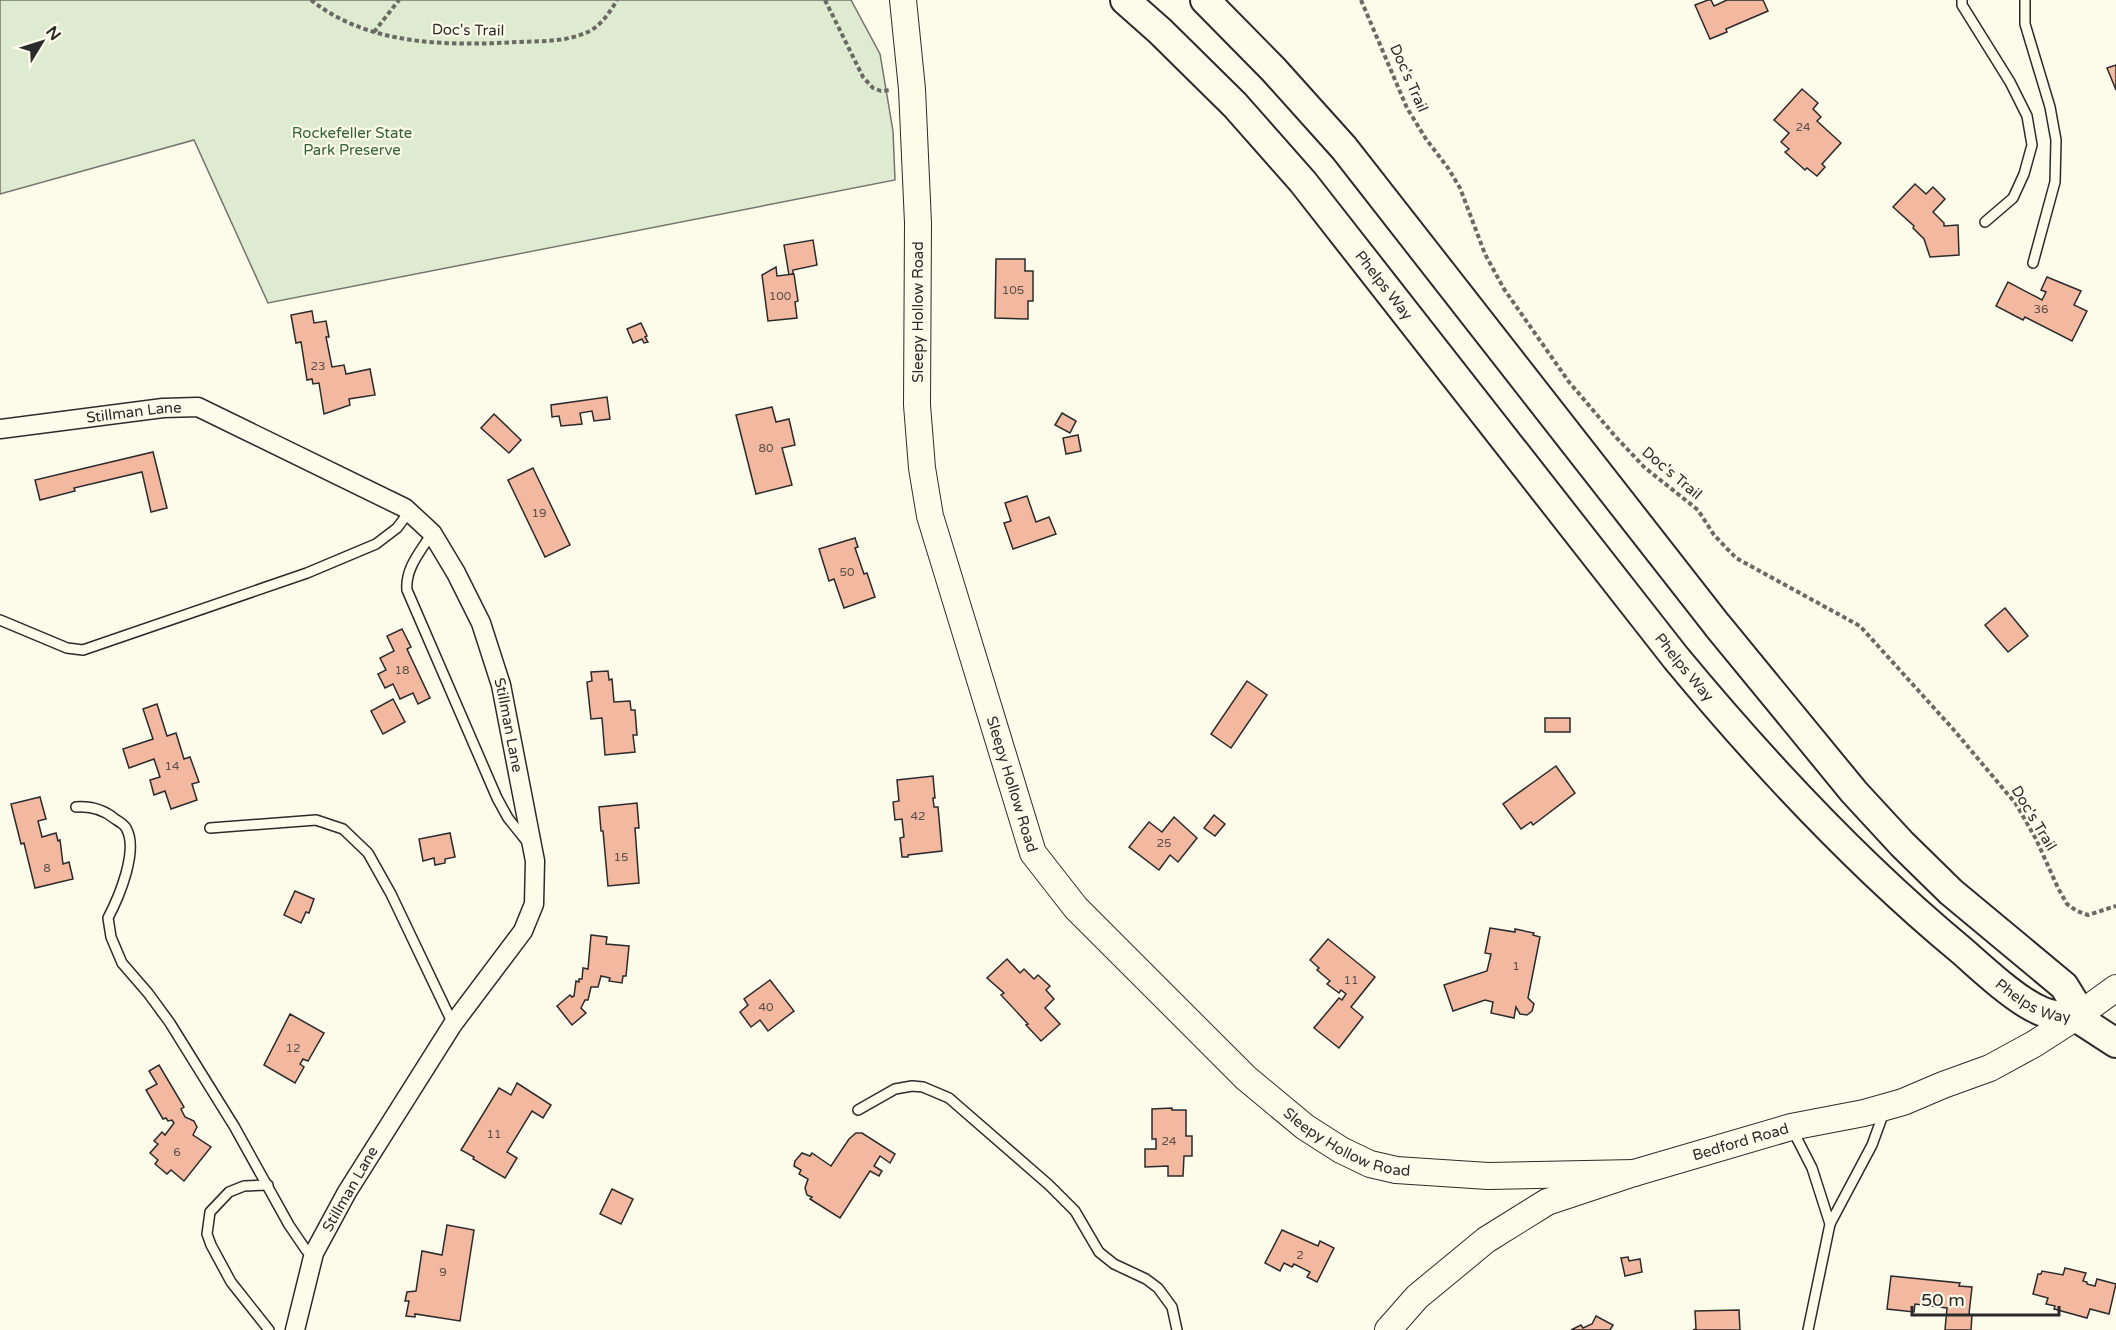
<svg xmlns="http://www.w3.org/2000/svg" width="2116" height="1330" font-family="'Varela Round',sans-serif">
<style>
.green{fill:#deebd1;stroke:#74746e;stroke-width:1.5}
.building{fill:#f2b8a0;stroke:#2b2b2b;stroke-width:1.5}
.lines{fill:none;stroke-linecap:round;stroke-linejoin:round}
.lane-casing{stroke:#2b2b2b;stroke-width:12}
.street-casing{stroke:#2b2b2b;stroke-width:21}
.secondary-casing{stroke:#2b2b2b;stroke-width:28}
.primary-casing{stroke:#2b2b2b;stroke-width:32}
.path{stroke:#6a6964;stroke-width:4;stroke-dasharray:4.5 3;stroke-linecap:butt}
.lane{stroke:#fdfbea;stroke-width:9}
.street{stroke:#fdfbea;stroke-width:18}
.secondary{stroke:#fdfbea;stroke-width:26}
.primary{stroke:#fdfbea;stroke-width:28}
.labels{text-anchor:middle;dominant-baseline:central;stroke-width:4.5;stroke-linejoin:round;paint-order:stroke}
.number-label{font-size:12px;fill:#5d4e48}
.street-label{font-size:15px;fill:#2b2b2b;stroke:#fdfbea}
.park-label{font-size:15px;fill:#34623c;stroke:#fdfbea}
</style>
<rect width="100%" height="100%" fill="#fdfbea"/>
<path class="green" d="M0 0H851L880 54 893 131 895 180 268 303 194 140 0 194Z"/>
<g class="building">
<path d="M1708 0H1711L1714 6 1727 0H1763L1768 11 1726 29 1727 32 1710 39 1695 5Z"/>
<path d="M2116 65V90L2107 68Z"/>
<path d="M1802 89 1818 103 1813 109 1821 117 1817 121 1841 143 1822 164 1825 167 1817 176 1807 168 1805 170 1785 152 1789 149 1781 142 1789 133 1774 120Z"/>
<path d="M1915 184 1926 194 1933 187 1945 199 1933 212 1944 223V226L1958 225 1959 255 1930 257 1924 239 1913 228 1914 226 1893 207Z"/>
<path d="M813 240 817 265 793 270V274L789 275 784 245Z"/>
<path d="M996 259H1025V271H1033V301H1028V319L995 318Z"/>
<path d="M776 267 777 276 794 274 798 301 795 302 797 318 768 321 762 275Z"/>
<path d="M2047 277 2081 291 2074 305 2087 311 2072 341 2025 317 2023 320 1996 306 2008 282 2042 300 2046 292 2041 290Z"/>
<path d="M312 311 314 323 326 321 329 337H326L332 367 344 365 346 374 370 369 375 395 349 399 350 405 324 414 319 383 313 384 312 379 307 380 301 342 296 343 291 315Z"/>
<path d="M641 323 647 336 645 337 648 342 644 343 642 339 633 343 627 329Z"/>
<path d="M607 397 610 419 594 421 592 411 580 413 582 424 561 426 559 416 552 417 551 405Z"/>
<path d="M772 407 776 422 789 419 795 445 782 448 792 485 756 494 736 415Z"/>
<path d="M1062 413 1076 421 1070 433 1055 425Z"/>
<path d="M494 414 521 440 509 453 481 428Z"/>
<path d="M1078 435 1081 451 1066 454 1063 438Z"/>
<path d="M153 452 167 508 151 512 142 472 74 488 75 491 40 500 35 480Z"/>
<path d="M533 468 570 545 545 557 508 480Z"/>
<path d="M1027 496 1036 522 1049 517 1056 534 1013 549 1004 523 1011 521 1005 503Z"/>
<path d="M855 538 858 547 855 548 864 574 867 573 875 597 844 608 834 579 829 581 819 549Z"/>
<path d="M2005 608 2028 636 2008 652 1985 625Z"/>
<path d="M402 629 411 647 407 649 430 698 418 704 413 693 400 699 393 684 385 688 378 674 386 670 380 658 394 651 387 636Z"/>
<path d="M608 671 609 680 612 679 614 702 630 701 631 710H635L637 735H633L635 752 605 755 602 718 591 719 587 682 592 681 591 672Z"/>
<path d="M1247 681 1267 695 1231 748 1211 734Z"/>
<path d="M393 699 405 722 383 734 371 711Z"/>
<path d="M157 704 167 736 176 733 184 759 190 757 199 782 192 784 197 800 171 809 165 791 154 795 150 780 160 777 154 759 129 768 123 749 153 739 143 709Z"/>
<rect x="1545" y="718" width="25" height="14"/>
<path d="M1556 766 1575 793 1533 825 1531 822 1521 829 1503 804Z"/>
<path d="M933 776 935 798H933L934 807H938L942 851 908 855V857H902L900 838 904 837 902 819 895 820 893 802 899 801 897 780Z"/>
<path d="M40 797 46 819 38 821 42 837 56 833 58 841 60 840 63 864 69 862 73 879 35 888 24 843 21 844 11 804Z"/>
<path d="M637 803 639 828H635L639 883 608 886 603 831H601L599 807Z"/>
<path d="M1214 815 1225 824 1215 836 1204 828Z"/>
<path d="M1174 817 1197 838 1178 862 1170 855 1159 870 1129 847 1149 822 1162 832Z"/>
<path d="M450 833 455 857 445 859V863L435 865 434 858 423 861 419 839Z"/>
<path d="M295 891 314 899 309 913 306 912 301 923 284 915Z"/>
<path d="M1490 928 1515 932V929L1534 933 1533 935 1540 937 1528 998 1534 1004 1532 1011 1527 1015 1520 1014 1516 1007 1514 1018 1491 1013 1493 1002 1485 1000 1453 1011 1444 985 1487 971 1491 954 1485 953Z"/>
<path d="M591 935 607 937 606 944 629 946 626 976H623L622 983 609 981 610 978 601 976 598 987H591L588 1000H585L581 1008 586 1013 572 1025 557 1006 570 995 572 997 574 996 576 981 579 982V979H582L583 968 588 969Z"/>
<path d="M1328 939 1375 977 1351 1007 1363 1017 1339 1048 1314 1028 1339 998 1342 1000 1346 994 1341 990 1339 993 1327 984 1330 981 1317 970 1319 968 1310 960Z"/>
<path d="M1007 959 1020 973 1024 969 1034 979 1038 975 1050 986 1046 990 1054 999 1045 1008 1060 1024 1041 1041 1026 1025 1028 1024 1001 995 1004 993 987 978Z"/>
<path d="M770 980 794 1011 768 1031 760 1020 751 1027 740 1012 748 1005 744 999Z"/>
<path d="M290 1014 324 1033 308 1061 303 1059 300 1064 304 1067 295 1083 264 1065Z"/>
<path d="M159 1065 184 1107 181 1109 185 1117 194 1121 197 1127 193 1135 211 1147 184 1181 171 1170 167 1174 155 1164 158 1160 150 1153 158 1144 154 1141 162 1132 165 1135 174 1123 172 1120 168 1121 166 1118 163 1119 146 1090 157 1084 149 1071Z"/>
<path d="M517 1083 551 1105 543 1118 532 1111 507 1152 517 1158 505 1178 473 1159 474 1157 461 1150 499 1088 511 1095Z"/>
<path d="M1172 1108V1110H1186V1136H1192V1156H1184L1183 1176H1168V1166L1145 1167V1149H1156V1139H1152V1109Z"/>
<path d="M856 1133H862L895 1154 890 1163 880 1156 874 1166 882 1171 879 1176 870 1171 840 1218 810 1199 812 1197 807 1195 805 1188 808 1179 799 1174 801 1170 794 1166 795 1161 802 1153 810 1156 812 1153 831 1166 849 1139Z"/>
<path d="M612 1189 633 1199 621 1224 600 1214Z"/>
<path d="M447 1225 474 1230 460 1321 415 1314V1317L406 1316 409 1301H405L407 1292 416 1291 422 1251 442 1255Z"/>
<path d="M1282 1230 1318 1246 1320 1241 1334 1248 1317 1282 1307 1277 1310 1272 1294 1264 1292 1267 1284 1263 1280 1271 1265 1263Z"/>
<path d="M1628 1257 1629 1261 1640 1259 1642 1272 1625 1276 1621 1258Z"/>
<path d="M2065 1268 2086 1273 2083 1281 2087 1282V1284L2095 1286 2097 1279 2116 1284 2109 1314 2090 1309 2087 1318 2054 1309 2055 1306 2046 1304 2048 1298 2033 1294 2038 1274H2041L2042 1271 2063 1275Z"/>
<path d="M1891 1276 1960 1283 1959 1286 1972 1287 1969 1314 1972 1315 1971 1330H1945L1947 1308 1915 1304 1914 1312 1887 1309Z"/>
<path d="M1739 1310 1740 1330H1693L1696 1329 1695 1311Z"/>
<path d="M1596 1316 1613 1325 1610 1330H1571L1581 1325 1583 1328 1592 1324Z"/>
</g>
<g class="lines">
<defs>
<g id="lane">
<path d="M1962 0V5L2010 82 2027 116 2032 145 2024 174 2013 198 1985 222"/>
<path d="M2025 0V24L2050 107 2056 140 2055 182 2033 263"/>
<path d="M432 533C421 551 405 568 407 590L497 798 508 818 528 843"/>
<path d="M0 620 67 648 83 650 307 573 376 544 397 528 409 512"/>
<path d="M76 807C91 806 103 809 115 819 118 821 124 824 126 828 139 850 119 897 108 918L111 937 122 963 148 993 170 1023 234 1126 289 1225 306 1250 313 1256"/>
<path d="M210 828 316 820 343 829 368 853 391 894 453 1024"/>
<path d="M858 1110 895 1089 912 1086 923 1087 949 1098 1049 1185 1075 1211 1099 1252 1114 1264 1146 1279 1158 1288 1172 1307 1177 1330"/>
<path d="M1792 1129 1812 1168 1830 1224 1808 1330"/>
<path d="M268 1185 244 1186 229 1192 210 1212 207 1234 211 1245 231 1282 269 1330"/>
<path d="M1830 1224 1872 1145 1884 1112"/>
</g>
<g id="street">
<path id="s1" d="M0 429 163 408 198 407 405 508 432 533 456 573 481 623 501 685 535 861 534 904 523 931 453 1024 347 1192 314 1253 295 1330"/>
</g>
<g id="secondary">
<path id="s2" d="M903 0 912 89 918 223 917 405 922 468 930 516 1033 853 1076 908 1246 1078 1305 1127 1341 1150 1370 1164 1396 1170 1488 1176 1634 1173"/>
<path id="s3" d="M1388 1330 1417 1297 1486 1240 1547 1202 1634 1173 1791 1127 1864 1113 1903 1102 1943 1085 1990 1068 2034 1044 2076 1017 2116 988"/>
</g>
<g id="primary">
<path id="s4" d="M1125 0 1160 31 1235 105 1303 182 1676 658C1763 763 1856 863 1961 950 1983 969 2015 1000 2041 1011 2052 1016 2064 1017 2076 1017"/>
<path d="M1205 0 1273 69 1344 148 1717 625 1854 792 1902 844 1951 892 2064 986 2075 1004 2076 1017"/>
<path d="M2076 1017 2116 1043"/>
</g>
</defs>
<use href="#lane" class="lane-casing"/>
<use href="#street" class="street-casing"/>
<use href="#secondary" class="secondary-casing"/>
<use href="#primary" class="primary-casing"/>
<g class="path">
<path d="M311 0C369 46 448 46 518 42 543 41 567 42 590 31 602 24 610 12 617 0"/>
<path d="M825 0 863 77 873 88 881 91 891 90"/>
<path d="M1361 0 1407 108 1426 139 1448 168 1460 188 1485 254 1504 289 1569 382 1615 436 1644 467 1698 510 1714 535 1736 558 1860 626 1953 729 2016 804 2036 839 2058 888 2067 904 2077 911 2088 915 2116 906"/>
<path d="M374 32 399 0"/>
</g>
<use href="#lane" class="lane"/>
<use href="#street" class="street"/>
<use href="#secondary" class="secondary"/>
<use href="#primary" class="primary"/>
</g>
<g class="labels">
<g class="number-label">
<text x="1803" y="127">24</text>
<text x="1013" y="290">105</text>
<text x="780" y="296">100</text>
<text x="2041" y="309">36</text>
<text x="318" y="366">23</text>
<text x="766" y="448">80</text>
<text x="539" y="513">19</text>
<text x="847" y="572">50</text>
<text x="402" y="670">18</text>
<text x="172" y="766">14</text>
<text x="918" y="816">42</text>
<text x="1164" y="843">25</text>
<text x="621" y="857">15</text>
<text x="47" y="868">8</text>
<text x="1516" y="966">1</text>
<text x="1351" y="980">11</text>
<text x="766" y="1007">40</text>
<text x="293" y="1048">12</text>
<text x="494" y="1134">11</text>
<text x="1169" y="1141">24</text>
<text x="177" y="1152">6</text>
<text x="1300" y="1255">2</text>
<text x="443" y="1272">9</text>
</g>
<g class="street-label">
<text transform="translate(468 30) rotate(1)">Doc's Trail</text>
<text transform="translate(1409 78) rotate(66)">Doc's Trail</text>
<text stroke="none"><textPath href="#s4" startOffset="386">Phelps Way</textPath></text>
<text transform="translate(918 312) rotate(-90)">Sleepy Hollow Road</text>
<text stroke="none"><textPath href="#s1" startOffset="135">Stillman Lane</textPath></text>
<text transform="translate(1672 473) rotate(40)">Doc's Trail</text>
<text stroke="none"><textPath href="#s4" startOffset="872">Phelps Way</textPath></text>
<text stroke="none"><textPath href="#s1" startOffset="675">Stillman Lane</textPath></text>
<text stroke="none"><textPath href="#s2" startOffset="798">Sleepy Hollow Road</textPath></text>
<text transform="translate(2034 818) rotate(59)">Doc's Trail</text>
<text stroke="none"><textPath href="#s4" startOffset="1358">Phelps Way</textPath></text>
<text stroke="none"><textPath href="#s2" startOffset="1302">Sleepy Hollow Road</textPath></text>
<text stroke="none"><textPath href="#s3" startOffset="408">Bedford Road</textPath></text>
<text transform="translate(350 1189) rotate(-60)">Stillman Lane</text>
</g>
<g class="park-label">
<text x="352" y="133">Rockefeller State<tspan x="352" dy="17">Park Preserve</tspan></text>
</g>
</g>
<g transform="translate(42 42) rotate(52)" stroke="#fdfbea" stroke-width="4.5" paint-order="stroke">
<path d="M0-4.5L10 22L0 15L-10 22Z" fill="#2b2b2b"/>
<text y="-9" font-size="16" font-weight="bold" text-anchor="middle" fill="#2b2b2b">N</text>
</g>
<path d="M1912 1306v9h147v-9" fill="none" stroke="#2b2b2b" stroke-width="3"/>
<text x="1921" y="1306" font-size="18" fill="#2b2b2b" stroke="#fdfbea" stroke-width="4.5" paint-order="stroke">50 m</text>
</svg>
